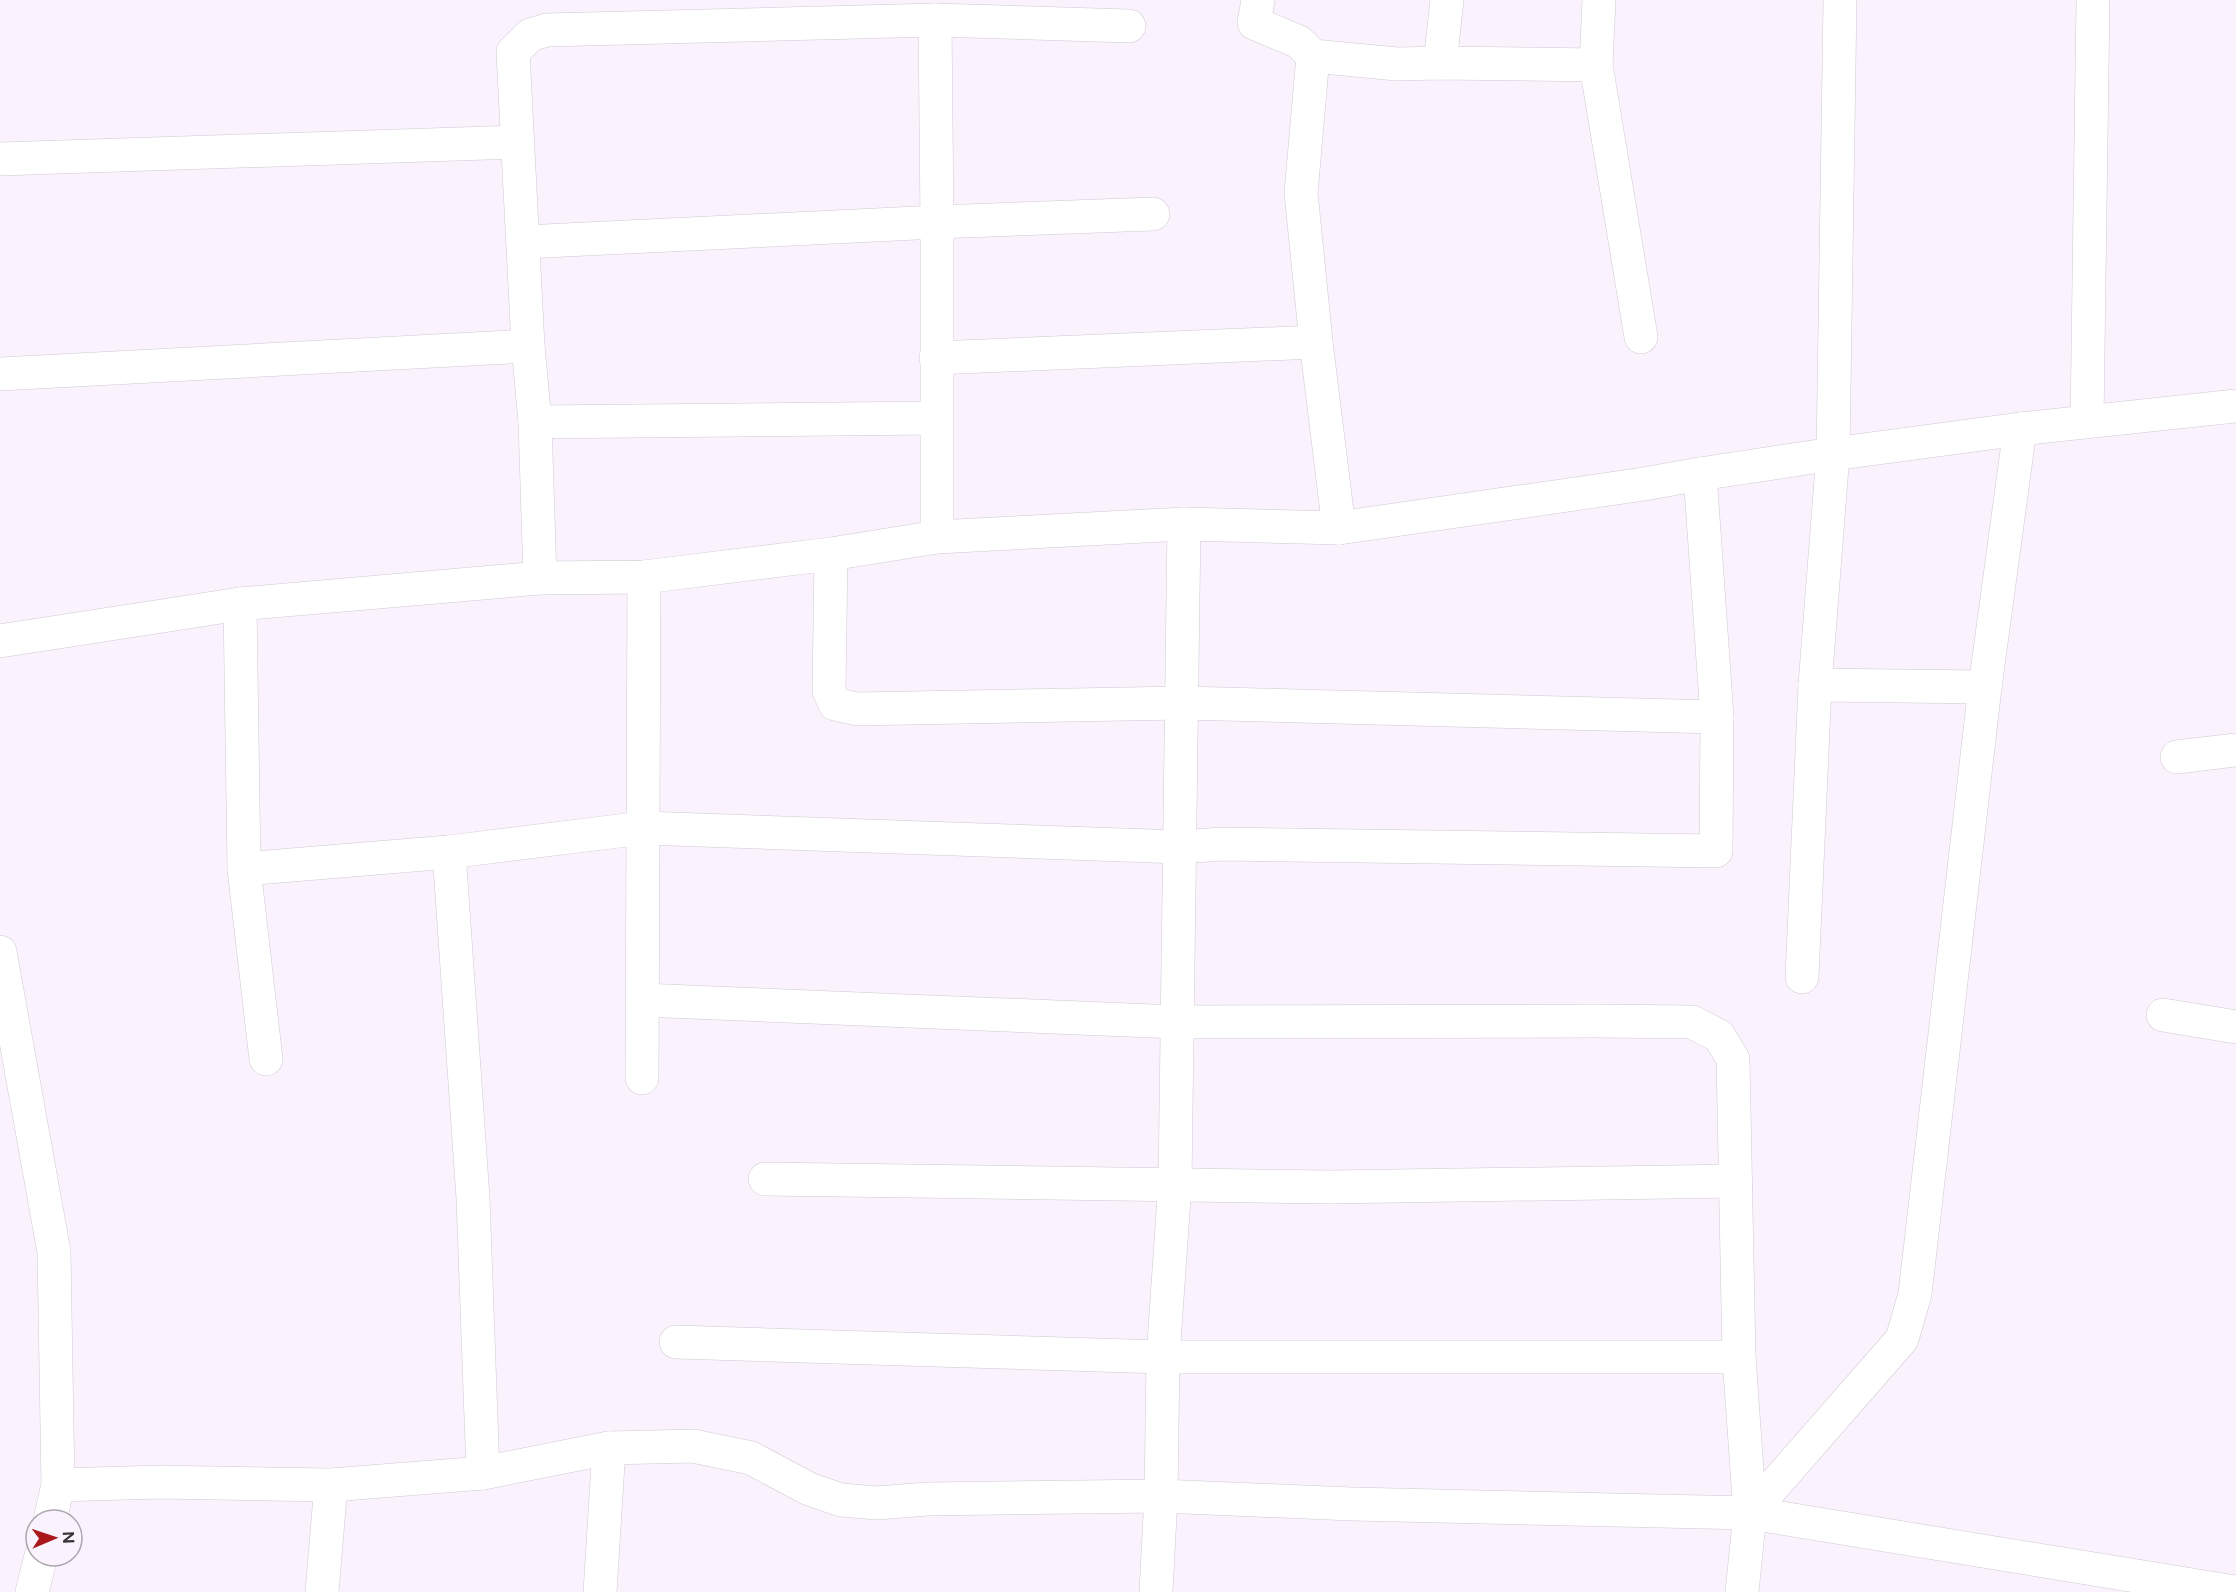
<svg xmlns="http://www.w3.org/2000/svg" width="2236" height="1592" font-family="Figtree,sans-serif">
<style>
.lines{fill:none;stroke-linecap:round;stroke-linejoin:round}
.minor-casing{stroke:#d1c9d2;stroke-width:34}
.minor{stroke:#fff;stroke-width:33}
</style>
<rect width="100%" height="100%" fill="#faf2fc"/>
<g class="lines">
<defs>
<g id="minor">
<path d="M1258 0 1254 23 1299 42 1313 56 1397 64 1440 63 1596 65"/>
<path d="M1599 0 1596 65 1641 337"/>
<path d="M935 20 937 222V537"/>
<path d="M1313 56 1301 193 1316 342 1339 528"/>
<path d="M1440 63 1447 0"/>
<path d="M0 159 518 142"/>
<path d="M524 242 937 222 1153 214"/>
<path d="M936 358 1316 342"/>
<path d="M0 374 528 346"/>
<path d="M2087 421 2093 0"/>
<path d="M535 422 936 418"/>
<path d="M831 554 829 691 835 704 857 709 1182 703 1717 717"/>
<path d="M540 578 535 422 528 346 513 52 530 35 547 30 935 20 1129 26"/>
<path d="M240 604 244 869 266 1059"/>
<path d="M0 641 240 604 540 578 644 577 831 554 937 537 1184 524 1339 528 1644 484 1700 474 1833 454 2020 429 2236 406"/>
<path d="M1815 685 1985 687"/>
<path d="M2177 757 2236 750"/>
<path d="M449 852 473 1198 483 1473"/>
<path d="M244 869 449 852 643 828 1180 847 1222 844 1716 851 1717 717 1700 474"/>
<path d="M0 952 54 1252 58 1485 50 1520"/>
<path d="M1802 977 1815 685 1833 454 1840 0"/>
<path d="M2163 1015 2236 1027"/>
<path d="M642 1078 644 577"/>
<path d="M765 1179 1330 1187 1736 1181"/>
<path d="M676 1342 1163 1357H1739"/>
<path d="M58 1485 160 1482 331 1485 483 1473 609 1448 693 1446 751 1458 809 1489 841 1500 877 1503 927 1499 1161 1496 1352 1504 1750 1513 1739 1357 1733 1059 1719 1036 1692 1022 1596 1021 1177 1022 642 1000"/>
<path d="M1750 1513 2234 1592"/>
<path d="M32 1592 41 1556"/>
<path d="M322 1592 331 1485"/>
<path d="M600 1592 609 1448"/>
<path d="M1156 1592 1161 1496 1163 1357 1175 1183 1184 524"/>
<path d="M1742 1592 1750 1513 1902 1339 1915 1294 1985 687 2020 429"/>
</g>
</defs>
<use href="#minor" class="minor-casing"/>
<use href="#minor" class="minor"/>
</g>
<g transform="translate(54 1538) rotate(88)"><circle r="28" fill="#faf2fc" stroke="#aca6ae" stroke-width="1.5"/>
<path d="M0-4.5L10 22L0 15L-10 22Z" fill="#ab181c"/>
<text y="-9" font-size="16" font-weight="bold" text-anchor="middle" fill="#373438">N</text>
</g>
</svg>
